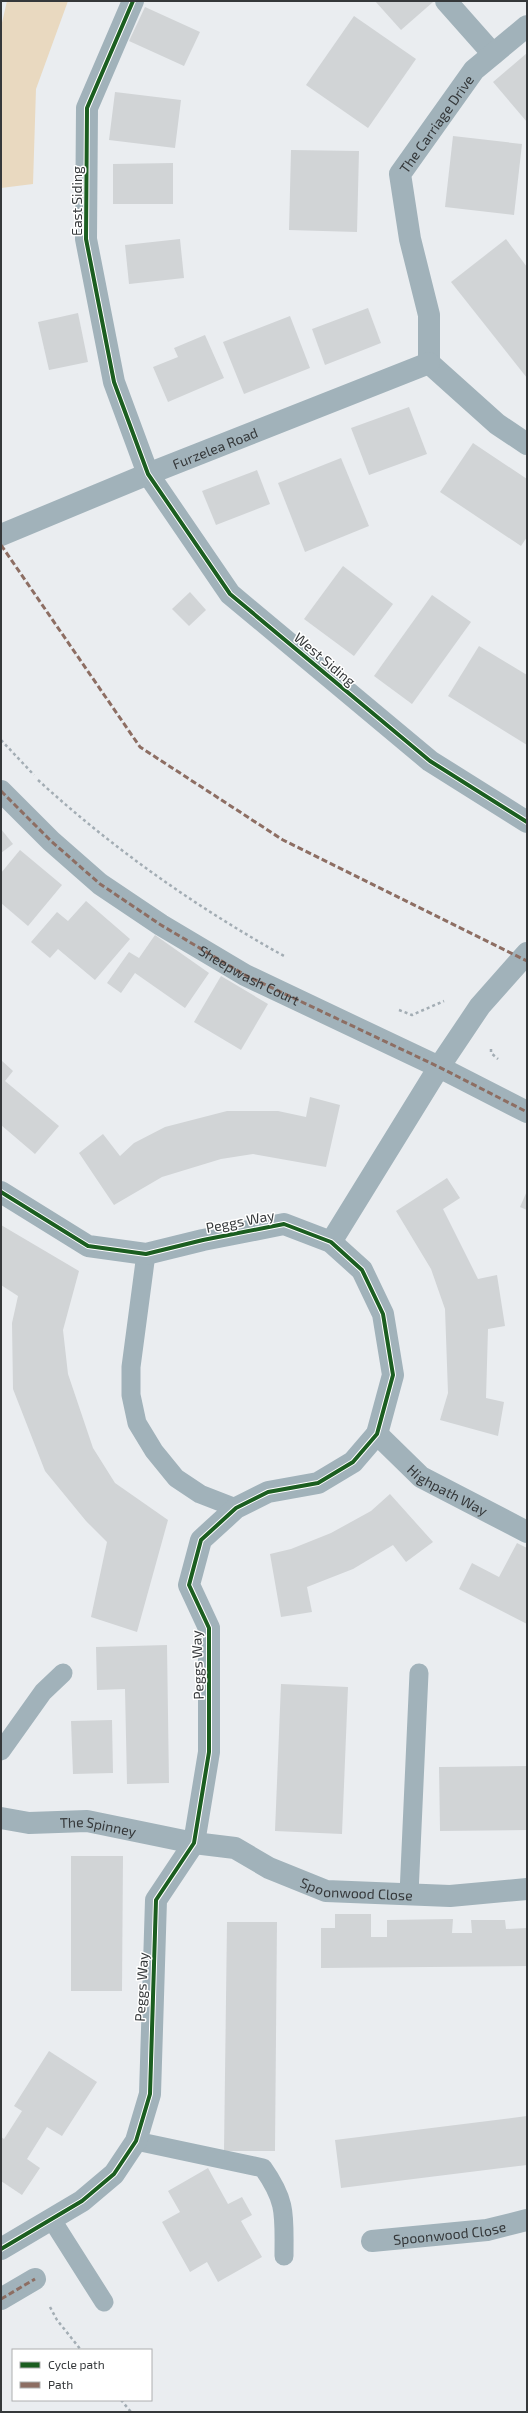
<svg xmlns="http://www.w3.org/2000/svg" width="528" height="2413" font-family="'Exo 2',sans-serif">
<style>
.green{fill:#e9d9c0}
.building{fill:#d1d4d6}
.lines{fill:none;stroke-linecap:round;stroke-linejoin:round}
.path{stroke:#a3adb4;stroke-width:2.5;stroke-dasharray:3 3;stroke-linecap:butt}
.service{stroke:#a1b2ba;stroke-width:19}
.pedestrian{stroke:#a1b2ba;stroke-width:22}
.minor{stroke:#a1b2ba;stroke-width:22}
.quiet{stroke:#8d6e63;stroke-width:3;stroke-dasharray:6 3;stroke-linecap:butt}
.cycleway-casing{stroke:#fff;stroke-width:6}
.cycleway{stroke:#1b5e20;stroke-width:4}
.labels{text-anchor:middle;dominant-baseline:central;stroke-width:3;stroke-linejoin:round;paint-order:stroke}
.street-label{font-size:14px;fill:#35383a;stroke:#fff}
</style>
<rect width="100%" height="100%" fill="#eaedf0"/>
<path class="green" d="M7 1H68L36 89 33 184 1 188V27Z"/>
<g class="building">
<path d="M375 1H432L433 2 401 30Z"/>
<path d="M145 7 200 32 184 66 129 41Z"/>
<path d="M354 16 416 59 368 128 306 85Z"/>
<path d="M527 53V122L493 82Z"/>
<path d="M115 92 181 100 175 148 109 140Z"/>
<path d="M453 136 522 144 514 215 445 207Z"/>
<path d="M291 150 359 151 357 232 289 230Z"/>
<path d="M173 163V204H113V164Z"/>
<path d="M180 239 184 278 129 284 125 245Z"/>
<path d="M506 239 527 267V378L451 282Z"/>
<path d="M368 308 381 343 325 365 312 329Z"/>
<path d="M78 313 88 362 49 370 38 322Z"/>
<path d="M290 316 310 368 244 394 223 342Z"/>
<path d="M205 335 224 378 168 402 153 367 178 357 174 348Z"/>
<path d="M409 407 427 454 369 475 351 428Z"/>
<path d="M473 443 527 479V537L521 546 440 492Z"/>
<path d="M341 458 369 526 305 552 278 483Z"/>
<path d="M257 470 270 504 216 525 202 491Z"/>
<path d="M343 566 393 604 354 656 304 619Z"/>
<path d="M190 592 206 610 189 626 172 609Z"/>
<path d="M432 595 471 622 412 704 374 676Z"/>
<path d="M479 646 527 675V745L448 696Z"/>
<path d="M1 829 13 844 1 853Z"/>
<path d="M20 850 62 885 28 926 1 903V873Z"/>
<path d="M86 901 130 939 95 980 58 949 50 958 31 942 57 912 68 921Z"/>
<path d="M155 935 209 973 185 1008 135 973 121 993 107 983 129 952 139 958Z"/>
<path d="M221 976 268 1004 241 1050 194 1022Z"/>
<path d="M1 1060 13 1071 5 1081 59 1126 35 1154 1 1125Z"/>
<path d="M310 1097 340 1105 326 1167 253 1154 221 1159 162 1177 114 1205 79 1153 103 1134 120 1156 134 1143 165 1127 227 1111H278L306 1117Z"/>
<path d="M447 1178 460 1198 443 1209 478 1279 497 1275 505 1326 488 1329 486 1398 504 1402 498 1436 440 1420 448 1393 445 1309 431 1269 396 1211Z"/>
<path d="M527 1191V1210L520 1207Z"/>
<path d="M1 1225 79 1271 63 1330 68 1374 93 1448 115 1483 168 1520 137 1632 91 1617 107 1542 86 1521 45 1471 13 1389 12 1323 18 1296 1 1285Z"/>
<path d="M390 1494 433 1542 406 1562 393 1545 353 1569 307 1587 312 1612 281 1617 270 1554 291 1549 331 1533 371 1511Z"/>
<path d="M517 1543 527 1548V1624L459 1589 472 1563 499 1577Z"/>
<path d="M167 1645 169 1783 127 1784 125 1689 97 1690 96 1647Z"/>
<path d="M281 1684 348 1687 342 1834 275 1831Z"/>
<path d="M112 1720 113 1773 73 1774 71 1721Z"/>
<path d="M527 1766V1830L440 1831 439 1767Z"/>
<path d="M71 1856H123L122 1991H71Z"/>
<path d="M335 1914H371V1937H387V1920L453 1919 452 1933H472L471 1920H505L506 1929 527 1928V1966L321 1968V1928H335Z"/>
<path d="M227 1922H277L275 2151H224Z"/>
<path d="M49 2051 97 2082 62 2136 47 2127 27 2159 40 2168 22 2195 1 2181V2137L4 2139 22 2111 14 2106Z"/>
<path d="M527 2116V2165L341 2188 335 2140Z"/>
<path d="M208 2168 228 2204 242 2197 252 2215 241 2221 262 2257 218 2282 207 2262 190 2272 162 2222 180 2212 168 2191Z"/>
</g>
<g class="lines">
<g class="path">
<path d="M1 740 34 775"/>
<path d="M38 780C112 848 196 907 284 956"/>
<path d="M399 1010 412 1015 444 1001"/>
<path d="M491 1049V1053L498 1059"/>
<path d="M50 2307 57 2320 81 2350"/>
<path d="M121 2400 131 2412"/>
</g>
<g class="service">
<path d="M146 1254 131 1367V1395L137 1423 154 1451 176 1478 200 1494 236 1508"/>
<path d="M1 1751 43 1692 63 1673"/>
<path d="M409 1894 419 1673"/>
<path d="M136 2141 263 2168C287 2202 284 2215 284 2256"/>
<path d="M52 2220 104 2302"/>
</g>
<path class="pedestrian" d="M1 2299 35 2279"/>
<g class="minor">
<path d="M133 1 87 108 86 239 114 382 148 474 230 594 430 761 527 822"/>
<path d="M446 1 493 54"/>
<path id="s1" d="M429 363V315L410 239 400 174 474 70 527 26"/>
<path d="M429 363 497 424 527 444"/>
<path id="s2" d="M1 535 148 474 429 363"/>
<path id="s3" d="M1 791 51 841 100 884 161 925 245 975 439 1067 527 1112"/>
<path d="M1 1192 88 1246 146 1254 203 1240 284 1224 331 1242 362 1270 383 1314 393 1375 377 1434 353 1462 318 1483 268 1492 236 1508 201 1540 189 1585 209 1628V1752L194 1843 156 1900 150 2094 136 2141 114 2174 82 2201 1 2249"/>
<path d="M331 1242 439 1067 480 1006 527 953"/>
<path id="s4" d="M377 1434 421 1477 527 1532"/>
<path id="s5" d="M1 1818 29 1823 87 1821 194 1843 235 1848 269 1868 326 1891 450 1896 527 1889"/>
<path id="s6" d="M372 2241 487 2230 527 2220"/>
</g>
<g class="quiet">
<path d="M1 545 140 747 283 840 527 961"/>
<path d="M1 791 51 841 100 884 161 925 245 975 439 1067 527 1112"/>
<path d="M1 2299 35 2279"/>
</g>
<defs>
<g id="cycleway">
<path d="M133 1 87 108 86 239 114 382 148 474 230 594 430 761 527 822"/>
<path d="M1 1192 88 1246 146 1254 203 1240 284 1224 331 1242 362 1270 383 1314 393 1375 377 1434 353 1462 318 1483 268 1492 236 1508 201 1540 189 1585 209 1628V1752L194 1843 156 1900 150 2094 136 2141 114 2174 82 2201 1 2249"/>
</g>
</defs>
<use href="#cycleway" class="cycleway-casing"/>
<use href="#cycleway" class="cycleway"/>
</g>
<g class="labels">
<g class="street-label">
<text stroke="none"><textPath href="#s1" startOffset="254">The Carriage Drive</textPath></text>
<text transform="translate(76 201) rotate(-90)">East Siding</text>
<text stroke="none"><textPath href="#s2" startOffset="231">Furzelea Road</textPath></text>
<text transform="translate(325 659) rotate(40)">West Siding</text>
<text stroke="none"><textPath href="#s3" startOffset="311">Sheepwash Court</textPath></text>
<text transform="translate(240 1221) rotate(-11)">Peggs Way</text>
<text stroke="none"><textPath href="#s4" startOffset="91">Highpath Way</textPath></text>
<text transform="translate(197 1665) rotate(-92)">Peggs Way</text>
<text stroke="none"><textPath href="#s5" startOffset="98">The Spinney</textPath></text>
<text stroke="none"><textPath href="#s5" startOffset="368">Spoonwood Close</textPath></text>
<text transform="translate(141 1987) rotate(-87)">Peggs Way</text>
<text stroke="none"><textPath href="#s6" startOffset="78">Spoonwood Close</textPath></text>
</g>
</g>
<rect width="528" height="2413" fill="none" stroke="#35383a" stroke-width="4"/>
<rect x="12" y="2349" width="140" height="52" fill="#ffffff" stroke="#aeafb0"/>
<rect x="20" y="2362" width="20" height="6" fill="#1b5e20" stroke="#aeafb0"/>
<text x="48" y="2369" font-size="12" fill="#35383a">Cycle path</text>
<rect x="20" y="2382" width="20" height="6" fill="#8d6e63" stroke="#aeafb0"/>
<text x="48" y="2389" font-size="12" fill="#35383a">Path</text>
</svg>
